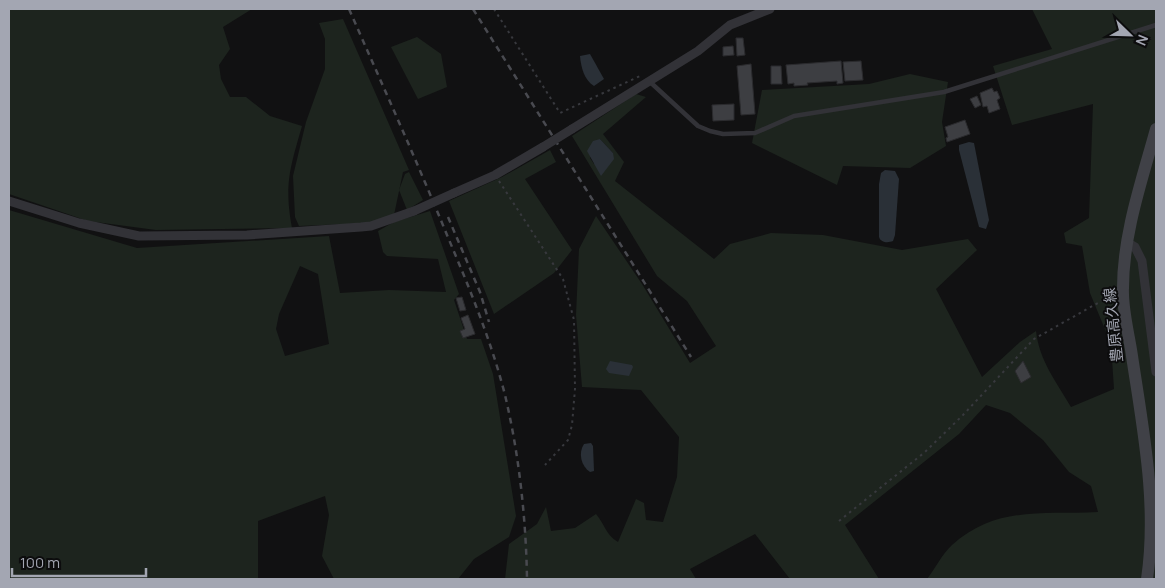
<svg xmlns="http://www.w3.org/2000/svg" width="1165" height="588" font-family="Manrope,'Noto Sans JP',sans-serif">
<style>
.green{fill:#1d241e;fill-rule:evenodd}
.water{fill:#2a3037}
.building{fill:#3d3e42;stroke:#2b2b2e}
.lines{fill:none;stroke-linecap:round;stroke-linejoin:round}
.path{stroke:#38393e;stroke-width:2;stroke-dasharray:2.5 4;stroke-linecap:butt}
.lane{stroke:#323237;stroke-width:4.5}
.street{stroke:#323237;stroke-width:9}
.secondary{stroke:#404147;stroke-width:12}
.rail{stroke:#494a50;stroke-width:2.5;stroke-dasharray:6 5;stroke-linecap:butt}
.street-bridge{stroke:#323237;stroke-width:9}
.labels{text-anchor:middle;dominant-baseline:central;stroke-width:4;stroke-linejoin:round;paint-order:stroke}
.street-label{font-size:15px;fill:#a3a6b2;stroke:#0c0c0d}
</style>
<rect width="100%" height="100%" fill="#111112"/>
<g class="green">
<path d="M9 9H252L223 27 230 49 219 65 221 79 230 97H246L270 116 302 126C290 168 284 185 292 228L156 230 88 221 9 194Z"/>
<path d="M1032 9H1156V579H927C935 569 942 554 952 545 997 505 1044 515 1098 512L1091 486 1069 472 1043 440 1010 413 986 405 959 434 845 525 879 579H790L755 534 690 569 696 579H505L509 544 537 524 546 507 551 531 575 528 596 514C605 525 606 535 618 542L636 499 644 503 646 520 663 522 677 477 679 437 641 390 582 387 576 315 579 249 596 216 642 284 690 363 716 346 687 301 657 276 572 136 636 94 646 97 603 134 624 162 615 181 714 259 730 244 771 233 823 235 902 250 968 239 977 250 936 289 982 377 1020 342 1036 331C1039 360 1057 383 1071 407L1114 389 1111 344 1090 293 1082 246 1066 243 1064 233 1089 218 1093 104 1012 125 993 66 1052 49ZM600 139 613 153 594 164 590 158Z"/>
<path d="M343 19 409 170 403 172 394 215 371 223 299 226 295 217 293 176 306 122 325 69V39L319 23Z"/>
<path d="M417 37 441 54 447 87 418 99 391 47Z"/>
<path d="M910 74 948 82 942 122 946 146 910 168 843 166 837 185 752 143 762 90 869 84Z"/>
<path d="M550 150 556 162 525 179 572 250 554 273 494 314 449 201 502 177Z"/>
<path d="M409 172 423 200 407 210 399 190 405 174Z"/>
<path d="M9 210 137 248 329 236 340 293 389 290 446 292 438 259 387 256 383 252 378 231 394 222 430 211 459 294 454 300 467 339H481L493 374 516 516 509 537 474 559 458 579H334L322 556 329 515 325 496 258 521V579H9ZM300 266 318 274 329 344 285 356 276 329 279 314Z"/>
</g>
<g class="water">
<path d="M590 54 604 79 594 86C584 80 581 67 580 56Z"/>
<path d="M600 139 613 153 614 159 601 176 587 151 593 141Z"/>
<path d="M969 142 974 143 989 220 986 229 979 227 959 150V145Z"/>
<path d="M885 170 895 171 899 179 895 235 893 241C888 243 881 243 879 237V184L881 173Z"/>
<path d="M610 361 632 365 633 367 629 376 609 373 606 369Z"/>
<path d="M591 443 593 446 594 471 590 472C581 466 578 453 584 444Z"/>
</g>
<g class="building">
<path d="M736 38H743L745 55 737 56Z"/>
<path d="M733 46 734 55 723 56V47Z"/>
<path d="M841 61 843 83 837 84V81L807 83 808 85 794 86V83L788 84 786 65Z"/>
<path d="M861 61 863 80 845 81 843 62Z"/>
<path d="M751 64 755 114 741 115 737 66Z"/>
<path d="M771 66H781L782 84H771Z"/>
<path d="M992 88 994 92 997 91 1000 98 997 100 1000 109 989 113 987 106 983 107 980 93Z"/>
<path d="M977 96 981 105 975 108 970 99Z"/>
<path d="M734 104V120L713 121 712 105Z"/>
<path d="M965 120 970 134 947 142 946 138 948 137 945 127Z"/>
<path d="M462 297 466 310 460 311 456 298Z"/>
<path d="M468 315 475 334 463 338 460 331 465 329 461 318Z"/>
<path d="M1023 361 1031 377 1021 383 1015 371Z"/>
</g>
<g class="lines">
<g class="path">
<path d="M494 9 560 113 640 76"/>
<path d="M499 181 563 279 574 320 575 389 572 425 568 440 545 465"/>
<path d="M839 521 925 452 963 415 1034 339 1112 295"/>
</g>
<path class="lane" d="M649 81 698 126 710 131 723 134 755 133 794 116 944 92 1156 25"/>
<g class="street">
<path d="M572 129 698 51 730 25 770 9"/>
<path d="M454 193 495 175 543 147"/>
<path d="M9 201 79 223 139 236 247 235 361 227 371 226 414 211"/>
<path d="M1128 243 1135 247 1142 261 1156 372"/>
</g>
<path class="secondary" d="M1147 579C1158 504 1143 430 1132 356 1129 334 1122 310 1123 288 1123 234 1142 180 1156 129"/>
<g class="rail">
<path d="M349 9C382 84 416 159 447 235 469 287 491 340 505 395 519 454 526 518 527 579"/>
<path d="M473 9 691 357"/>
<path d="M448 217 480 292 489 322"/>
</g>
<g class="street-bridge">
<path d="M543 147 572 129"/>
<path d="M414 211 454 193"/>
</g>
</g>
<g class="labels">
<g class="street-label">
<text transform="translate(1113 325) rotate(-96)">豊原高久線</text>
</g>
</g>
<rect width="1165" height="588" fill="none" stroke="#a3a6b2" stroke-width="20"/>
<g transform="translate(1130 35) rotate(113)" stroke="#0c0c0d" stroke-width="4" paint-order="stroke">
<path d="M0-4L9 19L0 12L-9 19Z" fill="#a3a6b2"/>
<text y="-8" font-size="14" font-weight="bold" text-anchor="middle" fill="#a3a6b2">N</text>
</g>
<path d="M12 568v8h134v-8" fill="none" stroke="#a3a6b2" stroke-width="2.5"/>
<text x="20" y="568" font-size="15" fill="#a3a6b2" stroke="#0c0c0d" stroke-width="4" paint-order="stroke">100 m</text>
</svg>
